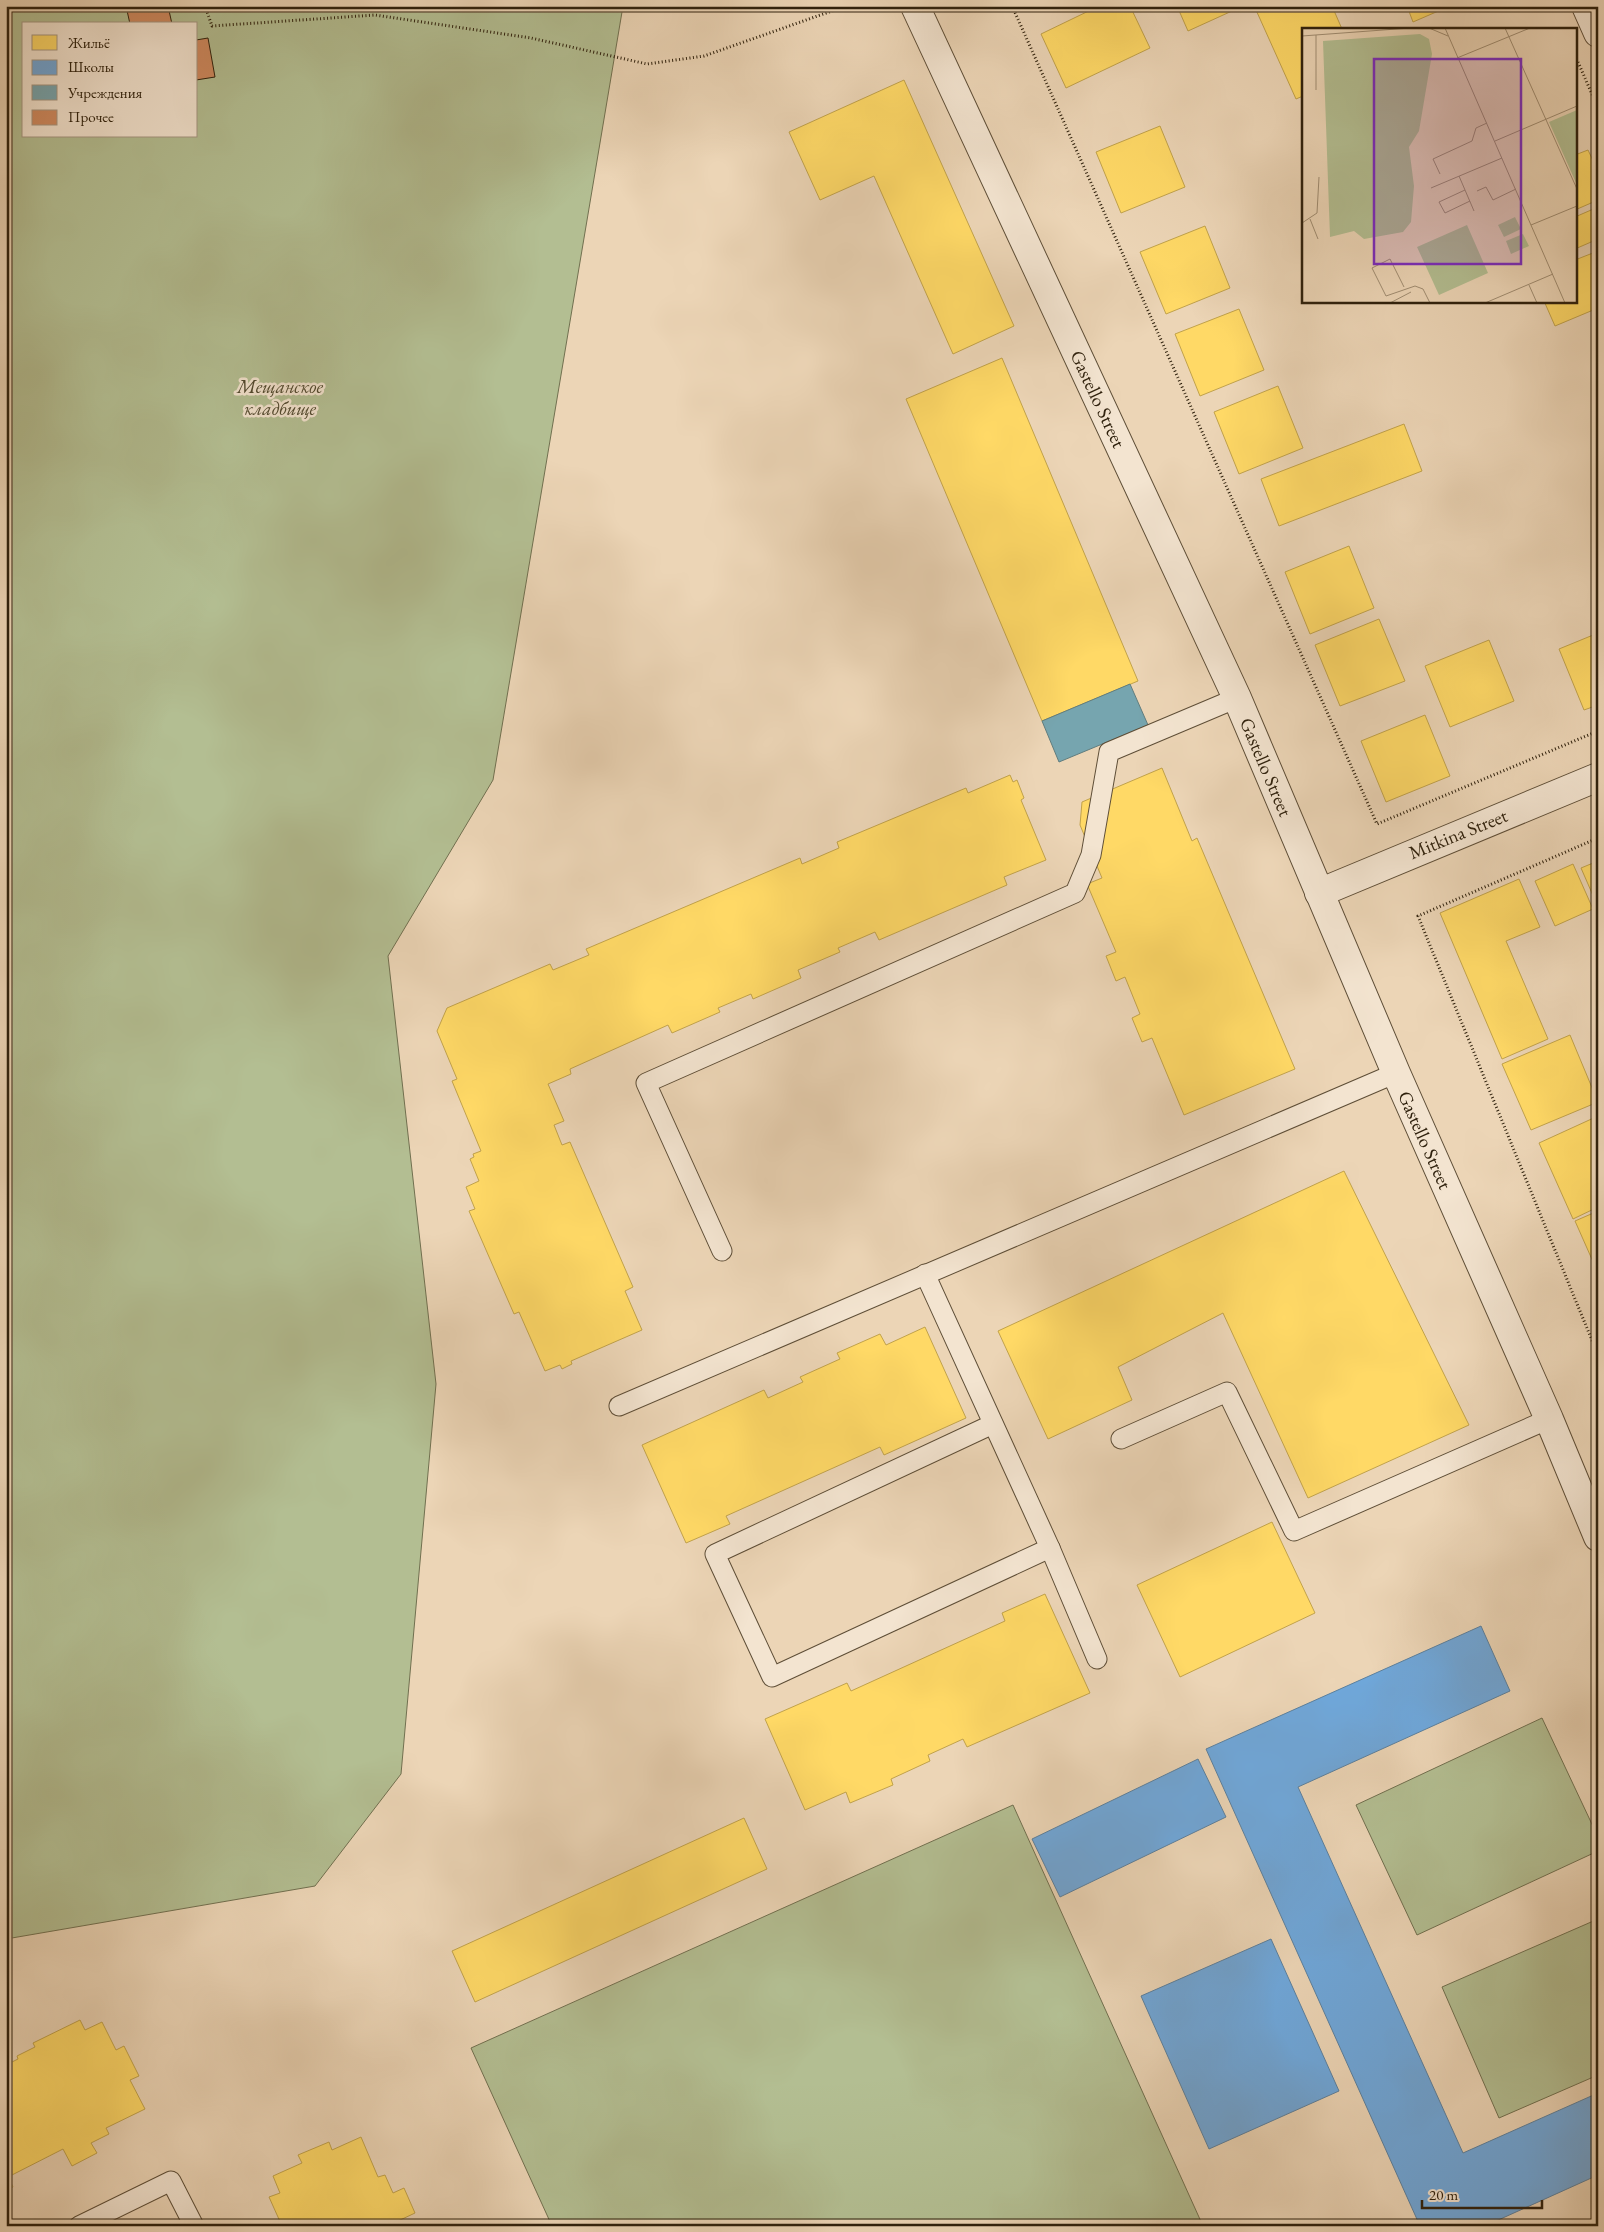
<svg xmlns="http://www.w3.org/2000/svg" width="1604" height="2232" font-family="'EB Garamond',serif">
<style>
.green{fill:#b3be92;stroke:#717050;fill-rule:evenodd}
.homes{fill:#ffd966;stroke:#c1a24b}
.schools{fill:#6fa8dc;stroke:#5c809e}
.public{fill:#76a5af;stroke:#617d7e}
.building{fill:#cf8a60;stroke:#2f210d}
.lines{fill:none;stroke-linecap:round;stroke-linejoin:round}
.service-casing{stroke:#5e4e37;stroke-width:21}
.minor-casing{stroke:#5e4e37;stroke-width:30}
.tertiary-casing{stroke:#5e4e37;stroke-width:30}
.path{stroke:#2f210d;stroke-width:3;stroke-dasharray:1 2.5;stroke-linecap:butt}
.service{stroke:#f3e4d0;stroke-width:19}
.minor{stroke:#f3e4d0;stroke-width:28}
.tertiary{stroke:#f3e4d0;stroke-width:28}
.labels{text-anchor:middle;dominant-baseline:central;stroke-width:5;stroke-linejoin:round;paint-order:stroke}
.park-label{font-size:19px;font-style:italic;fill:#50482e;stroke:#f3e4d0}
.street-label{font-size:19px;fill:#2f210d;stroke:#f3e4d0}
.inset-road{fill:none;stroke:#a08d72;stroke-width:1}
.view{fill:#7b2cbf;fill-opacity:0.15;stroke:#7b2cbf;stroke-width:2.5}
.inset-edge{fill:none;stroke:#2f210d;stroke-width:2.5}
</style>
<rect width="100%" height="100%" fill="#ecd5b6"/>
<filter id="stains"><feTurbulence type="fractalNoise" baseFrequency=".004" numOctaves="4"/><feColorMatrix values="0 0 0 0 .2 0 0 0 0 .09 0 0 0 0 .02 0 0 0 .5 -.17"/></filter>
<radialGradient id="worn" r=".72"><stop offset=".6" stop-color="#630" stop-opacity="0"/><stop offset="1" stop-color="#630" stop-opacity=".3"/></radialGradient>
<g class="green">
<path d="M6 6H623L493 780 388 956 436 1384 401 1774 315 1886 6 1939ZM24 24H196V136H24Z"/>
<path d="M1542 1718 1598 1837V1851L1417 1935 1356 1805Z"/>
<path d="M1013 1805 1203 2226H552L471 2048Z"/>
<path d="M1598 1919V2075L1499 2118 1442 1987Z"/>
</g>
<g class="homes">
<path d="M1099 6H1130L1150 48 1066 88 1041 34Z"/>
<path d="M1177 6H1243L1188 31Z"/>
<path d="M1264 6H1332L1342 29H1303V96L1296 99 1256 10Z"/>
<path d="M1407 6H1450L1413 22Z"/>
<path d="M904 80 1014 326 953 354 874 176 820 200 789 132Z"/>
<path d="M1160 126 1185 187 1121 213 1096 152Z"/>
<path d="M1588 150 1598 171V200L1575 210V155Z"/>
<path d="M1598 207V239L1575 249V217Z"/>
<path d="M1205 226 1230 288 1166 314 1140 252Z"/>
<path d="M1598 251V308L1555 326 1544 301H1575V260Z"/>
<path d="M1239 309 1264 370 1200 396 1175 334Z"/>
<path d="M1002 358 1138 681 1042 721 906 399Z"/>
<path d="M1278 386 1303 448 1239 474 1214 412Z"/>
<path d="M1404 424 1422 471 1279 526 1261 479Z"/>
<path d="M1349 546 1374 608 1310 634 1285 572Z"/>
<path d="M1379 619 1405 681 1340 706 1315 645Z"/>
<path d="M1598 633V705L1584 710 1559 649Z"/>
<path d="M1489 640 1514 701 1450 727 1425 666Z"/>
<path d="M1425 715 1450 776 1386 802 1361 741Z"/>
<path d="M1162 768 1192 841 1197 838 1295 1069 1184 1115 1152 1038 1142 1042 1132 1018 1140 1014 1125 977 1116 981 1106 956 1116 952 1087 884 1102 878 1080 825 1082 802Z"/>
<path d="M1010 775 1013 782 1017 780 1024 798 1021 800 1046 860 1004 877 1007 885 879 940 875 932 838 948 840 952 798 970 801 978 753 999 751 994 718 1008 720 1012 672 1033 668 1025 570 1069 571 1074 548 1084 564 1121 554 1125 562 1145 570 1142 633 1287 625 1291 642 1330 571 1361 572 1364 562 1369 560 1365 545 1371 519 1312 514 1314 469 1211 475 1209 466 1187 479 1181 470 1159 474 1157 473 1154 481 1151 452 1081 457 1079 437 1031 447 1008 550 964 553 970 589 955 586 949 800 858 802 864 839 848 837 842 966 788 968 793Z"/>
<path d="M1598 861V907L1581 868Z"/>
<path d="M1573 864 1593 909 1555 926 1535 881Z"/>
<path d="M1519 879 1540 927 1506 941 1548 1039 1502 1059 1440 913Z"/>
<path d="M1570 1035 1598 1102 1531 1130 1502 1064Z"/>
<path d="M1598 1116V1207L1573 1219 1539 1143Z"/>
<path d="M1344 1171 1469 1425 1308 1498 1223 1313 1118 1367 1132 1400 1048 1439 998 1331Z"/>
<path d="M1598 1211V1273L1575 1221Z"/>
<path d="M925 1327 966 1418 884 1455 880 1447 726 1516 730 1524 686 1543 642 1445 764 1390 768 1398 803 1382 800 1377 840 1359 837 1353 880 1334 886 1345Z"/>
<path d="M1272 1522 1315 1613 1180 1677 1137 1585Z"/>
<path d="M1045 1594 1090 1693 967 1747 963 1739 928 1755 930 1761 891 1779 893 1785 850 1803 846 1792 805 1810 765 1719 847 1683 851 1691 1005 1621 1002 1613Z"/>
<path d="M744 1818 767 1869 475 2002 452 1951Z"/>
<path d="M80 2020 85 2030 102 2022 116 2050 124 2046 139 2076 130 2080 145 2109 106 2128 109 2134 91 2143 97 2153 72 2166 63 2149 8 2177 13 2187 6 2191V2065L18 2059 17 2056 35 2047 33 2043Z"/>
<path d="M361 2137 378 2177 385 2175 393 2193 404 2188 415 2213 398 2221 400 2226H282L269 2197 280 2193 273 2176 302 2163 298 2155 329 2142 332 2150Z"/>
</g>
<g class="schools">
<path d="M1481 1626 1510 1691 1298 1787 1463 2153 1598 2093V2175L1485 2226H1420L1206 1749Z"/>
<path d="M1198 1759 1226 1817 1060 1897 1032 1839Z"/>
<path d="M1271 1939 1339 2091 1209 2149 1141 1996Z"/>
</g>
<path class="public" d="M1130 684 1148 725 1059 762 1042 721Z"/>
<g class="building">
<path d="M126 6H168L172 24H130Z"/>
<path d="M220 6H268L220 10Z"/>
<path d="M208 38 215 77 196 80V40Z"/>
</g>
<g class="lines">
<defs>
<g id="service">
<path d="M722 1251 646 1083 1075 893 1091 855 1109 752 1237 698"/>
<path d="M925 1274 1050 1548 1097 1659"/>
<path d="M619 1406 1396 1073"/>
<path d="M993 1424 715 1554 772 1677 1050 1548"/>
<path d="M1121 1439 1227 1392 1294 1531 1549 1419"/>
<path d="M79 2226 171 2181 194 2226"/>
</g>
<g id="minor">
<path d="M1586 6 1598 33"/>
<path d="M1319 893 1598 777"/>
</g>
<path id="tertiary" d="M915 6 1237 698 1396 1073 1549 1419 1598 1537"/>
</defs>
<use href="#service" class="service-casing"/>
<use href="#minor" class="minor-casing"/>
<use href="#tertiary" class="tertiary-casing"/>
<g class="path">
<path d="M205 6 212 26 375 15 531 38 647 64 704 56 846 6"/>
<path d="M1018 6 1013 8 1377 824 1598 731"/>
<path d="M1578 62 1598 108"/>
<path d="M1598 838 1418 916 1598 1355"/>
</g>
<use href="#service" class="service"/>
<use href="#minor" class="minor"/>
<use href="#tertiary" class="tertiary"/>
</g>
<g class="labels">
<g class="park-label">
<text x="280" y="386">Мещанское<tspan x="280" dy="22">кладбище</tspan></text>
</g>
<g class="street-label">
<text transform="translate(1098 399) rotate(65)">Gastello Street</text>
<text transform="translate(1266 767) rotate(67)">Gastello Street</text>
<text transform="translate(1458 834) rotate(-22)">Mitkina Street</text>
<text transform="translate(1425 1140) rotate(66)">Gastello Street</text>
</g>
</g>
<g transform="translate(1302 28)">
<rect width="275" height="275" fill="#ecd5b6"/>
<path d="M118 6 127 11 130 26 117 103 107 119 112 158 109 194 101 204 62 211 52 203 28 209 21 13ZM275 82V157L247 94ZM213 189 219 201 202 209 196 197ZM165 197 186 245 137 267 115 219ZM221 206 227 218 209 226 204 213Z" fill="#b3be92"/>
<path class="inset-road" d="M127 0 146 8M143 0 263 275M203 0 275 161M0 8 108 0M155 30 228 0M14 62V7M193 113 275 78M138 146 131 131 170 113 174 100 185 95M157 148 172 183M129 160 200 130M163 162 137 174 143 185 168 173M175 163 184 159 191 172 214 161M8 191 16 211M0 195 15 185 17 149M229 197 275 178M227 257 235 275M102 259 88 231 70 240 84 268 113 258 121 261 128 275M88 275 109 264M183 275 251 246"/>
<path class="view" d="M72 31H219V236H72Z"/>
<rect width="275" height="275" class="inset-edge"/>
</g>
<rect width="1604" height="2232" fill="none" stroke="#ecd5b6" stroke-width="25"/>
<rect x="8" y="8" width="1589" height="2217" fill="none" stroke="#2f210d" stroke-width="2.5"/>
<rect x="12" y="12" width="1579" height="2207" fill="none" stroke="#2f210d"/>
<rect x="22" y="22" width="175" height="115" fill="#f3e4d0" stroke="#a59682"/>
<rect x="32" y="35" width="25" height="15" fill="#ffd966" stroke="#a59682"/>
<text x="68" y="48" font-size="15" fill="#2f210d">Жильё</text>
<rect x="32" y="60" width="25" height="15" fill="#6fa8dc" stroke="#a59682"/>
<text x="68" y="72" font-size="15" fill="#2f210d">Школы</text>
<rect x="32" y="85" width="25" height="15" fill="#76a5af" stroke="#a59682"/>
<text x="68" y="98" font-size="15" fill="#2f210d">Учреждения</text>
<rect x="32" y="110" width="25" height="15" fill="#cf8a60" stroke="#a59682"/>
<text x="68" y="122" font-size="15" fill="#2f210d">Прочее</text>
<path d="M1422 2200v8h120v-8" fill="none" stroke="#2f210d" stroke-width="2.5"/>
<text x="1429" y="2200" font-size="15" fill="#2f210d" stroke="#f3e4d0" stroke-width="4" paint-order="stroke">20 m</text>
<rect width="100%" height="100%" filter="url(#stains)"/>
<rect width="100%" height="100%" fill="url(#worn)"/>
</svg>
